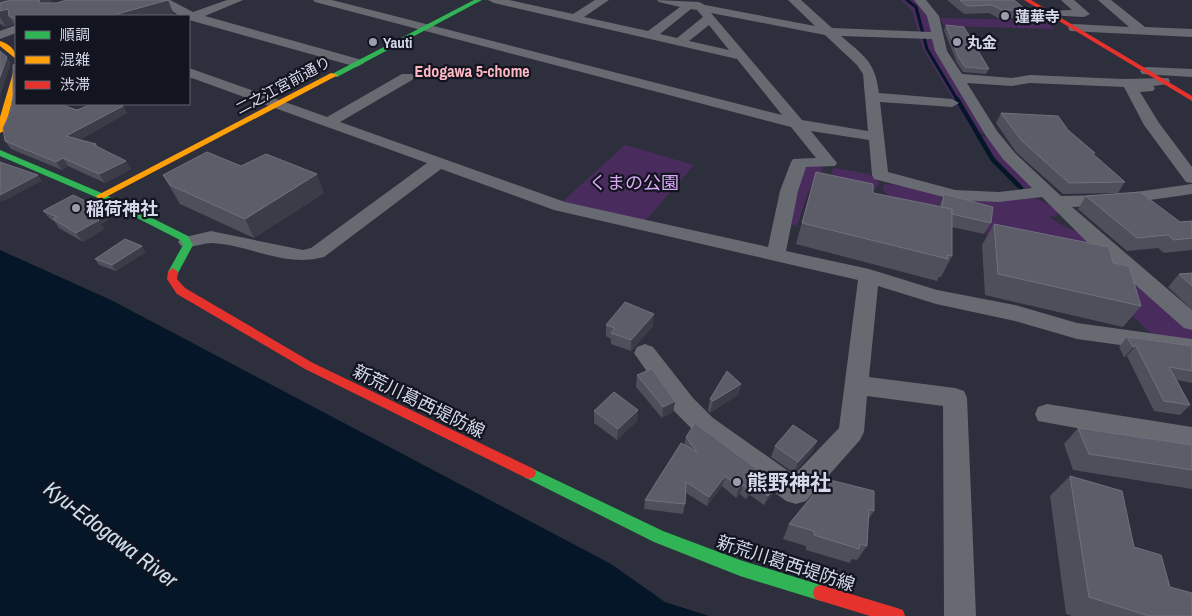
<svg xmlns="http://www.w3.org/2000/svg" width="1192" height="616" font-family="'Archivo Narrow','Noto Sans JP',sans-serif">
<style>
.green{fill:#4a2b5d}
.water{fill:#041627}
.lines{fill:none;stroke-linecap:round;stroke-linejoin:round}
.stream-far1{stroke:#041627;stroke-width:3}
.stream{stroke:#041627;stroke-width:4.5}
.street{fill:#686a71;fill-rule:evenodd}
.fast{fill:#30b455;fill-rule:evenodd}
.slow{fill:#ff9f0a;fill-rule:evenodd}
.jam{fill:#e5322d;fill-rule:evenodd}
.wall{fill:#4f4e5b}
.shaded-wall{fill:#3b3c48}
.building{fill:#5d5d6a;stroke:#70707e}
.poi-dot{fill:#9a9dad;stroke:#12141f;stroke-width:2}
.labels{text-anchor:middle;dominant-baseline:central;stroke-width:4.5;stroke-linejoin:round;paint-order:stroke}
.far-poi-label{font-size:15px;font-weight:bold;fill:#d5d8e9;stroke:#12141f;text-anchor:start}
.far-street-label{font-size:15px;fill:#d5d8e9;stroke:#12141f}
.far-neighbourhood-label{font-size:16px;font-weight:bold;fill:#fdb8c2;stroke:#12141f}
.park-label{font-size:18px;fill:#dba8f6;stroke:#12141f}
.poi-label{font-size:18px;font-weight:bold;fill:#d5d8e9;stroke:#12141f;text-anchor:start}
.street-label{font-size:18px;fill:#d5d8e9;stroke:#12141f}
.near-poi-label{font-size:21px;font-weight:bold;fill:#d5d8e9;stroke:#12141f;text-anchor:start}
.near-water-label{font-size:22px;font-style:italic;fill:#cbe0ee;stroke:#12141f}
</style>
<rect width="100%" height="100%" fill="#2d2f3d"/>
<g class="green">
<path d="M901 0H916L925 10 988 134 974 133 971 129 923 49 912 11Z"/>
<path d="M1018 13H1034L1055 29 944 26 940 18 1025 20Z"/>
<path d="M979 136 987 137 1031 186 1030 188H1024L986 148Z"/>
<path d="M625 145 694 165 645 221 562 202Z"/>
<path d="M803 165H818L823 168 819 178 808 192 797 226 789 224Z"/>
<path d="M835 168 869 174 880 182 875 190 836 180 831 172Z"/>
<path d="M884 184 940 189 941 200 934 213 889 196 883 190Z"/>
<path d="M1028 195 1050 205 1058 213 1056 217 1048 216C1060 226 1077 230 1090 239L1088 244 986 238 988 218 967 196Z"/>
<path d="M1114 259 1192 328V343L1156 338 1119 303Z"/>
</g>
<path class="water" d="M0 250 111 300 611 564 665 602 709 616H0Z"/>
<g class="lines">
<path class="stream-far1" d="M907 0 916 7 927 49 958 101"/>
<path class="stream" d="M957 99 993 160 1021 188"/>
<g class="street">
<path d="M157 0H170L193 12 227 0H243L205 16 362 60 364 63 357 67 189 20V16L178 15Z"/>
<path d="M313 0H332L782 115 737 59 494 3 488 0H509L573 14 595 0H609L584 17 648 31 680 7 659 2 657 0 699 2 705 5 815 26 788 0H801L832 28 931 32 927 16 914 0H926L939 16 947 51 962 74 1012 78 1030 75 1123 79 1168 78 1170 81 1168 84 1153 86 1155 88 1153 91 1140 92 1159 123 1192 167V183L1186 182 1144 125 1124 87 1030 83 1012 86 967 83 997 131 1015 153 1061 196 1115 195 1192 184V194L1115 205 1072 207 1192 310V330L1184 328 1086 241 1042 197 999 202 955 200 874 179 872 175 869 140 811 131 837 163 835 166 806 167 798 191 786 251 869 269 937 290 1015 305 1077 323 1192 339V355L1077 339 1015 321 936 304 878 286 869 377 955 388 964 391 967 398 976 616H944L943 406 867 396 864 432 860 440 806 501 796 504 786 501 695 432 675 412 634 353 637 347 645 344 653 347 693 398 713 418 794 475 839 428 858 280 554 210 441 169 324 257C284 268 251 245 212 243 201 243 192 249 181 246L178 242 181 238 211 231 303 250 311 248 427 163 189 77V68L327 117 402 74H412L414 77 412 80 340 122 565 202 768 247 780 191 791 162 793 159 816 158 791 127 315 2ZM691 9 697 10 703 17 677 38 660 34ZM711 13 825 35 857 65 863 74 868 131 802 120ZM709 25 729 50 689 41ZM841 36 932 39 935 51 986 136 1003 159 1032 188 999 192 955 190 888 172 880 102 952 107 959 103 952 99 879 93C875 61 864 56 841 36Z"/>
<path d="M1061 0H1074L1090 14 1084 17 1045 15V11L1072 10Z"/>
<path d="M1098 0H1111L1145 27 1192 29V37L1070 31 1068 28 1070 25 1074 24 1129 27Z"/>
<path d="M16 25V33L0 39V31Z"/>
<path d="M1147 67 1192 69V77L1142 74 1140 71 1142 68Z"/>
<path d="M1047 404 1192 427V449L1038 421 1035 414 1038 407Z"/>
</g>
<g class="fast">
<path d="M474 0H482L337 77 330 75Z"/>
<path d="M0 150 104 194 188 236 193 245 177 275H169L168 272 183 245 180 240 98 198 0 156Z"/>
<path d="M529 467 663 531 740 560 827 587 829 593 827 599 821 601 740 576 654 542 524 477 522 473 524 469Z"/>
</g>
<g class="slow">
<path d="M0 41C9 44 16 49 16 59L0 46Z"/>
<path d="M13 73H16V87L4 131 0 133V117Z"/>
<path d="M331 73 338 75 104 198H98L96 196Z"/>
</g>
<g class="jam">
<path d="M1024 0H1031L1192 96V101Z"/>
<path d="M173 268 178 272 177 279 185 288 313 363 534 469 536 473 534 477 529 479 524 477 305 369 177 294 167 279 168 272Z"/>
<path d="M821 585 897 608 903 610 905 616H870L821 601 815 599 813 593 815 587Z"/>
</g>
</g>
<g class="wall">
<path d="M0 0H50L52 3 174 15 16 16V29L14 24 6 27 0 24Z"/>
<path d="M947 0H1014L1026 10 1022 18H998L989 13 964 14Z"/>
<path d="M946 25 989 69 986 74 963 72 957 63 944 30Z"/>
<path d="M16 104 77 110 123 106 127 113 79 140 96 144 99 148 126 161 131 169 105 183 68 166 62 170 11 149 5 141Z"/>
<path d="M1001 113 1068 130 1094 155 1125 182 1118 193 1063 194 1016 152 996 123Z"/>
<path d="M241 166 324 193 254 238 180 204 163 175Z"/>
<path d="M816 172 873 193 939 206 944 194 991 223 984 234 952 227V256L941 277H939L937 281 796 244Z"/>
<path d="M1086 196 1180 222 1192 221V250L1164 253 1158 248 1127 251 1078 209Z"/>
<path d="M43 211 111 218 101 224 104 229 83 242 59 228 54 221 50 219Z"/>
<path d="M994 224 1141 306 1123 327 985 295 982 245Z"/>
<path d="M146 252 116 271 99 265 95 259Z"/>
<path d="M1192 273V310L1168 287 1179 274Z"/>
<path d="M606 325 653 326 631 351 611 344V339L606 336Z"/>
<path d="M1127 337 1192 346V383L1177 380 1190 405 1180 415 1154 411 1127 356 1124 357 1119 347Z"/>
<path d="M637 375 675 401 673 412 662 418 636 387Z"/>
<path d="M741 384 738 395 710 413 708 410 710 399Z"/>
<path d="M638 410 637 421 617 440 594 423V411Z"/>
<path d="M1078 428 1192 445V489L1073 470 1064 444Z"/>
<path d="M686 437 773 493 764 505 750 495 746 499 740 494 736 498 722 486 707 506 686 493 685 504 683 514 644 509 645 500 684 445Z"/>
<path d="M817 441 812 452 794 473 771 457 775 446Z"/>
<path d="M1070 476 1170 587 1192 616H1072L1066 614 1050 496Z"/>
<path d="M826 479 874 511 868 520 867 546 857 560 852 559 850 563 806 550V546L783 539 789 524Z"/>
</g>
<g class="shaded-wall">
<path d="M0 0H21L0 10Z"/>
<path d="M39 0H50L56 11 40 3Z"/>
<path d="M168 0 174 15 169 16H110Z"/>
<path d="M8 9 9 16 14 24 6 27 0 17V11Z"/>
<path d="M7 57 11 63 1 94 0 103V77Z"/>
<path d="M123 106 127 113 71 144 66 136Z"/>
<path d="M63 158 68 166 62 170 56 162Z"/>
<path d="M126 161 131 169 105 183 99 174Z"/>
<path d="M317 174 324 193 254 238 245 219Z"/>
<path d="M38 175 42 181 2 202 0 200V195Z"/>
<path d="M105 210 111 218 101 224 104 229 83 242 76 233 92 217Z"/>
<path d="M142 246 146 252 116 271 112 265Z"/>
<path d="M654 314 653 326 631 351V340Z"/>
<path d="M1136 346 1127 356 1124 357 1133 347Z"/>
<path d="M741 384 738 395 710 413 713 401Z"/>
<path d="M675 401 673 412 662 418 663 407Z"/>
<path d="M638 410 637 421 617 440 618 429Z"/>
<path d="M817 441 812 452 794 473 798 462Z"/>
<path d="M725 476 722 486 707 506 709 497Z"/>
<path d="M777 484 773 493 764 505 768 496Z"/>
<path d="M743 485 740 494 736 498 739 488Z"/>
<path d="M753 485 750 495 746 499 749 490Z"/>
</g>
<g class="building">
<path d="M11 0H39L40 3H57L66 0H168L110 16H16V19L9 16 8 9 0 11V3Z"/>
<path d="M960 0H1014L1026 10H1002L992 5 967 6Z"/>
<path d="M946 25 964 27 989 69 965 67 959 58Z"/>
<path d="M0 51 7 57 0 77Z"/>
<path d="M16 64V104H59L77 110 92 104H118L123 106 66 136 96 144 94 145 126 161 99 174 63 158 56 162 5 141 3 128 10 113 13 96V65Z"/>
<path d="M1001 113 1058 116 1068 130 1095 153 1093 154 1125 182 1069 183 1022 141Z"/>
<path d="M207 152 241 166 266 154 317 174 245 219 170 185 163 175Z"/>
<path d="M0 162 38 175 0 195Z"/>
<path d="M816 172 873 184V193L952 209V256L947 255 948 259 802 223Z"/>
<path d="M1140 192 1180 222 1192 221V238L1174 240 1168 235 1137 238 1086 196Z"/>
<path d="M944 194 993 207 991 223 952 214V209L942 207Z"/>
<path d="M73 195 105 210 92 217 99 220 76 233 53 219 57 217 43 211Z"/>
<path d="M994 224 1109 247 1113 263 1129 266 1141 306 998 274Z"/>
<path d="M125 239 142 246 112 265 95 259Z"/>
<path d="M1192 273V286L1179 274Z"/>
<path d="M625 302 654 314 631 340 611 333 615 328 606 325Z"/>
<path d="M1127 337 1192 346V371L1169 367 1190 405 1164 401 1136 346 1133 347Z"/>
<path d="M652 369 675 401 663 407 637 375Z"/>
<path d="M727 371 741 384 713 401 710 399Z"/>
<path d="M614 392 638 410 618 429 594 411Z"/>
<path d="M695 423 777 484 768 496 753 485 749 490 743 485 739 488 725 476 709 497 686 482 685 504 645 500 681 443 697 452 686 437Z"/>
<path d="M793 425 817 441 798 462 775 446Z"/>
<path d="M1078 428 1192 445V470L1089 454Z"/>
<path d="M1070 476 1122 491 1134 547 1161 555 1170 587 1192 593V616H1149L1089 597Z"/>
<path d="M826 479 874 491V511L869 509 867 546 860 544 859 549 814 535V531L789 524Z"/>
</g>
<g class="poi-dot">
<circle cx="1005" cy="16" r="5"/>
<circle cx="373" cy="42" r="5"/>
<circle cx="957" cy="42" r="5"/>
<circle cx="76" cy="208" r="5"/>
<circle cx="737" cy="482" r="5"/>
</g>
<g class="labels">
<g class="far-poi-label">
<text x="1015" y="16">蓮華寺</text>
<text x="383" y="42">Yauti</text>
<text x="967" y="42">丸金</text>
</g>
<g class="far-street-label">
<text transform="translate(283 85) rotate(-28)">二之江宮前通り</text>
</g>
<g class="far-neighbourhood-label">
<text x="472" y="71">Edogawa 5-chome</text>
</g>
<g class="park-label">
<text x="634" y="182">くまの公園</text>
</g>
<g class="poi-label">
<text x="86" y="208">稲荷神社</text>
</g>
<g class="street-label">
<text transform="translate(419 401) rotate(26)">新荒川葛西堤防線</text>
<text transform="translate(786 563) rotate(18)">新荒川葛西堤防線</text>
</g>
<g class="near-poi-label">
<text x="747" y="482">熊野神社</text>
</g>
<g class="near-water-label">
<text transform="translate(111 534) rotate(37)">Kyu-Edogawa River</text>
</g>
</g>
<rect x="15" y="15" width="175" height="90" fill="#12141f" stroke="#606270"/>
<rect x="25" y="31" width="25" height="8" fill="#30b455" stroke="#606270"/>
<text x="60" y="40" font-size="15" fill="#d5d8e9">順調</text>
<rect x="25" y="56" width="25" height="8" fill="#ff9f0a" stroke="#606270"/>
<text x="60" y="65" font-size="15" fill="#d5d8e9">混雑</text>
<rect x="25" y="81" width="25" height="8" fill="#e5322d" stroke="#606270"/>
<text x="60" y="90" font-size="15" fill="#d5d8e9">渋滞</text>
</svg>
